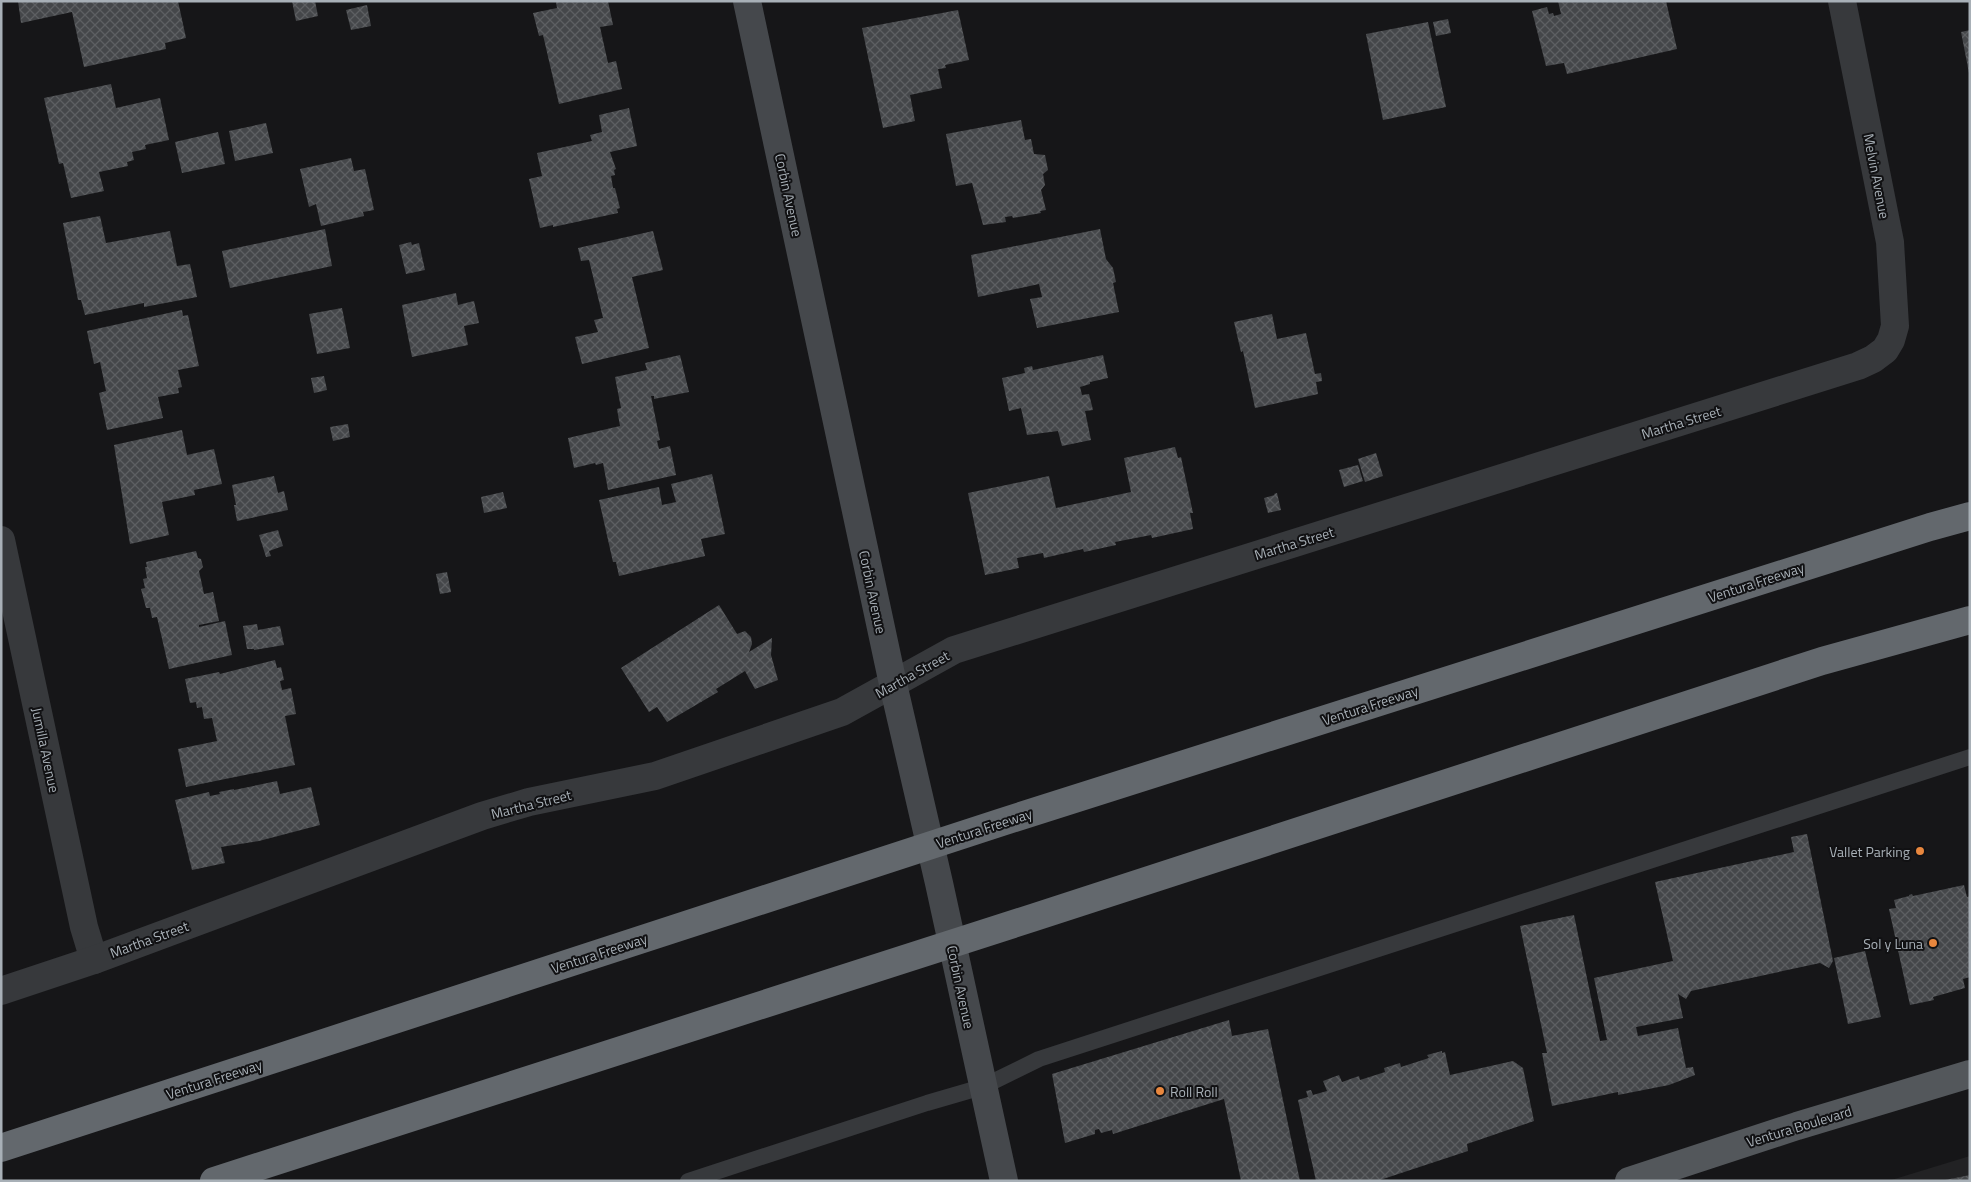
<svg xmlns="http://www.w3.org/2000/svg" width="1971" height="1182" font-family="'Titillium Web',sans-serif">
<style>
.built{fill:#222224}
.building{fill:url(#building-cross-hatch)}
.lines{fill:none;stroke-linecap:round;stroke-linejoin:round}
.lane{stroke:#37393c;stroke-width:16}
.street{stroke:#37393c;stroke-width:28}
.secondary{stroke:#45484c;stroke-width:28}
.primary{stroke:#53575b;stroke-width:28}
.highway{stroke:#63686d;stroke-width:28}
.poi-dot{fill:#e8873e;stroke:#111113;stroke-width:2}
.labels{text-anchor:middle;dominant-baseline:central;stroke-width:4;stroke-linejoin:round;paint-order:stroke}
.street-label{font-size:14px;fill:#a8b0b7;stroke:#111113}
.poi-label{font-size:14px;fill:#a8b0b7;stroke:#111113;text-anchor:end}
</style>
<defs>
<pattern id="building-cross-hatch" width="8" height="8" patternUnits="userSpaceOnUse" patternTransform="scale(1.25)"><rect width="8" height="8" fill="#45474a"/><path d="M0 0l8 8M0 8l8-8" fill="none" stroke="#5d5f62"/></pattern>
</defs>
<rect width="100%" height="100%" fill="#161618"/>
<path class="built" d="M1970 1156V1181H1888Z"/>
<g class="building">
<path d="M18 1H178L186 38 165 43 166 49 84 67 72 12 21 23Z"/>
<path d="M292 1H315L318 16 296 21Z"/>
<path d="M560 1H608L613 25 600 27 608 63 616 61 622 89 559 104 543 35 539 36 533 13 557 8 556 2Z"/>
<path d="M1558 1H1666L1677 49 1567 74 1564 63 1546 66 1532 11 1547 7 1549 14 1553 13 1554 16 1561 14Z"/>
<path d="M367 5 371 26 351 30 346 10Z"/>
<path d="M958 10 969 60 945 65 946 68 938 69 942 88 910 95 915 121 883 128 862 28Z"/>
<path d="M1448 19 1451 33 1436 36 1433 22Z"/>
<path d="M1428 22 1446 107 1383 120 1366 34Z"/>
<path d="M1970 30V72L1969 73 1961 32Z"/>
<path d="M111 84 116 108 160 98 169 140 145 145 146 149 132 152 134 160 127 162 128 166 99 172 104 191 71 198 63 163 59 164 44 98Z"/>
<path d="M629 108 637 146 610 152 616 169 614 170 615 175 611 176 613 188H615L620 208 617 209 618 213 553 227V225L540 228 529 179 542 176 537 153 592 141 590 135 602 132 599 115Z"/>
<path d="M1021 120 1025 140 1031 139 1034 154 1045 155 1048 170 1043 174 1045 185 1041 190 1046 210 1040 211 1041 213 1013 218 1012 216 1005 217 1006 222 983 225 972 183 956 186 946 134Z"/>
<path d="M266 123 273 153 235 161 229 131Z"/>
<path d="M218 132 225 164 182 173 175 142Z"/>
<path d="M351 158 354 171 365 169 374 210 363 212 364 216 321 226 316 204 309 207 300 169Z"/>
<path d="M100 216 106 243 170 231 177 266 190 264 197 297 144 307V303L85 315 81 300H78L63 223Z"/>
<path d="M325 229 332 266 230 288 222 251Z"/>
<path d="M1100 229 1106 259 1113 268 1116 282 1113 283 1119 312 1037 328 1030 299 1042 297 1039 284 978 297 971 255Z"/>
<path d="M653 231 663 270 632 277 649 348 582 364 575 337 598 332 594 320 603 318 589 260 581 261 578 248Z"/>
<path d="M411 242 412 245 419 243 425 270 406 274 399 245Z"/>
<path d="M456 293 458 305 474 301 479 323 464 326 468 345 412 357 402 305Z"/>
<path d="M342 308 350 348 317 354 309 314Z"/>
<path d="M182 310 183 316 188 315 199 366 178 370 182 387 178 388 179 393 158 397 163 418 107 430 99 393 106 391 100 362 94 364 87 331Z"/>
<path d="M1272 314 1277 339 1306 333 1315 374 1321 373 1322 381 1316 382 1318 394 1255 408 1243 351 1241 352 1234 322Z"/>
<path d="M680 355 689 392 654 399V396H651L660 440 657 441 659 449 670 446 676 475 608 490 603 463 596 465 595 463 574 468 568 438 620 426 617 409 621 408 615 377 647 370 645 363Z"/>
<path d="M1103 355 1108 378 1090 382V384L1080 387 1082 395 1089 394 1093 410 1085 411 1091 440 1062 446 1058 431 1027 435 1021 408 1009 411 1002 378 1025 373 1024 368 1032 366 1033 370Z"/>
<path d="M324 376 327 390 314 393 311 378Z"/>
<path d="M348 424 350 437 333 441 330 427Z"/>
<path d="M182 430 187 455 214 449 222 484 194 490 195 495 162 502 169 535 130 544 114 445Z"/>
<path d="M1175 447 1178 458 1181 457 1193 513H1190L1193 529 1152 538 1151 535 1115 542 1116 545 1084 552 1083 549 1044 558 1043 553 1017 558 1019 568 985 575 968 493 1049 476 1056 508 1131 492 1124 458Z"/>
<path d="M1376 453 1383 476 1365 482 1358 459Z"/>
<path d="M1358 465 1363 481 1344 487 1339 470Z"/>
<path d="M712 474 725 534 701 539 705 556 619 576 616 562H613L599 500 659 487 662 505 676 502 671 484Z"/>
<path d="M274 476 278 493 284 491 288 510 237 521 234 505H236L232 485Z"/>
<path d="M503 492 507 508 484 513 481 497Z"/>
<path d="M1277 493 1281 510 1268 513 1264 498 1275 495 1274 494Z"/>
<path d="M278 530 283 546 269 551 271 556 266 557 259 535Z"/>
<path d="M196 551 198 558 201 559 203 567 199 571 204 594 213 592 219 621 199 625V627L225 621 232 655 169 669 157 617 152 618 150 608H146L141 589 145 588 143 579 147 578 145 567H147L146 562Z"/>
<path d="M447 572 451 592 440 594 436 574Z"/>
<path d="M719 605 737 634 745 631 751 637 752 644 749 652 772 638 771 655 778 680 755 689 745 671 716 689 718 692 667 722 657 707 649 712 621 668Z"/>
<path d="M257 624 258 630 280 626 284 645 254 650V649H247L243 626Z"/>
<path d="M275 660 277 668 281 667 284 680 280 681 282 690 291 688 296 714 285 716 295 765 186 787 178 749 217 741 212 718 204 719 202 707 197 708 196 702 190 703 185 679 219 672 220 674Z"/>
<path d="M277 781 280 794 311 787 320 825 259 841 221 847 225 863 192 870 175 800 209 792 210 796 220 794 219 792 234 789V790Z"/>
<path d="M1807 834 1833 961 1829 968 1820 963 1691 991 1686 999 1678 994 1683 1018 1636 1027 1638 1036 1678 1028 1686 1068 1693 1067 1695 1075 1669 1085 1618 1095V1092L1552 1106 1542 1053H1547L1520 926 1574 915 1600 1041 1607 1040 1594 978 1673 961 1655 882 1794 852 1791 837Z"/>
<path d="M1964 885 1967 897 1970 896V977L1963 979 1965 988 1933 997 1934 1000 1910 1005 1889 909 1896 908 1894 900 1909 896V895L1912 894 1913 896Z"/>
<path d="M1865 951 1881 1017 1848 1024 1834 958Z"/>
<path d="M1229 1020 1232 1036 1268 1029 1300 1181H1241L1224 1099 1113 1134 1112 1130 1101 1133 1099 1129 1095 1130V1134L1065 1143 1052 1074Z"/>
<path d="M1442 1051V1053L1445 1052 1450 1075 1513 1061 1523 1068 1534 1121 1467 1144 1468 1151 1377 1181H1316L1298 1100 1308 1097 1306 1091 1311 1090 1313 1095 1327 1091 1323 1081 1339 1075 1342 1082 1359 1076 1360 1080 1385 1072 1384 1068 1400 1063 1401 1067 1429 1058 1427 1055Z"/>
<path d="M1970 1175V1181H1946L1945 1180Z"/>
</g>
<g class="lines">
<path class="lane" d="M688 1181 927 1103 982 1087 1039 1059 1970 757"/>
<g class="street">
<path d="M1 540 84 927 94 960"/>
<path d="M1 991 94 960 482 816 529 802 655 776 842 712 954 650 1858 366 1873 359 1885 350 1891 340 1895 326 1890 242 1842 1"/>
</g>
<path class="secondary" d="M747 1 893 684 939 883 1004 1181"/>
<path class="primary" d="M1629 1181 1797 1126 1970 1074"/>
<g class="highway">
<path d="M1 1148 1002 822 1930 527 1970 516"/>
<path d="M214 1181 1032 918 1822 661 1970 620"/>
</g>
</g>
<g class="poi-dot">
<circle cx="1920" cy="851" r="5"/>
<circle cx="1933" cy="943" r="5"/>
<circle cx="1160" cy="1091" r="5"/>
</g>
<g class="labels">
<g class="street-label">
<text transform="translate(1877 176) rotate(79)">Melvin Avenue</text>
<text transform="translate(789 195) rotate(78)">Corbin Avenue</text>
<text transform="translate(1681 422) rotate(-17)">Martha Street</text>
<text transform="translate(1294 543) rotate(-17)">Martha Street</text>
<text transform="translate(1756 582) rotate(-18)">Ventura Freeway</text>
<text transform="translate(873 592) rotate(78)">Corbin Avenue</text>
<text transform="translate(912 674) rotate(-29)">Martha Street</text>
<text transform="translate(1370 705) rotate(-18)">Ventura Freeway</text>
<text transform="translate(46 750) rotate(78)">Jumilla Avenue</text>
<text transform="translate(531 804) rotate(-14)">Martha Street</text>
<text transform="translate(984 828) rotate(-18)">Ventura Freeway</text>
<text transform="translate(149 939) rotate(-20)">Martha Street</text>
<text transform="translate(599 953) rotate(-18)">Ventura Freeway</text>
<text transform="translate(961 987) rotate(78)">Corbin Avenue</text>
<text transform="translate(214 1079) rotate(-18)">Ventura Freeway</text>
<text transform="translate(1799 1126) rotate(-17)">Ventura Boulevard</text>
</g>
<g class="poi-label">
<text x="1910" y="851">Vallet Parking</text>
<text x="1923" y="943">Sol y Luna</text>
<text x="1170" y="1091" text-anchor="start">Roll Roll</text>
</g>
</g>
<rect width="1971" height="1182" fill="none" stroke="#a8b0b7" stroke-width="5"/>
</svg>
